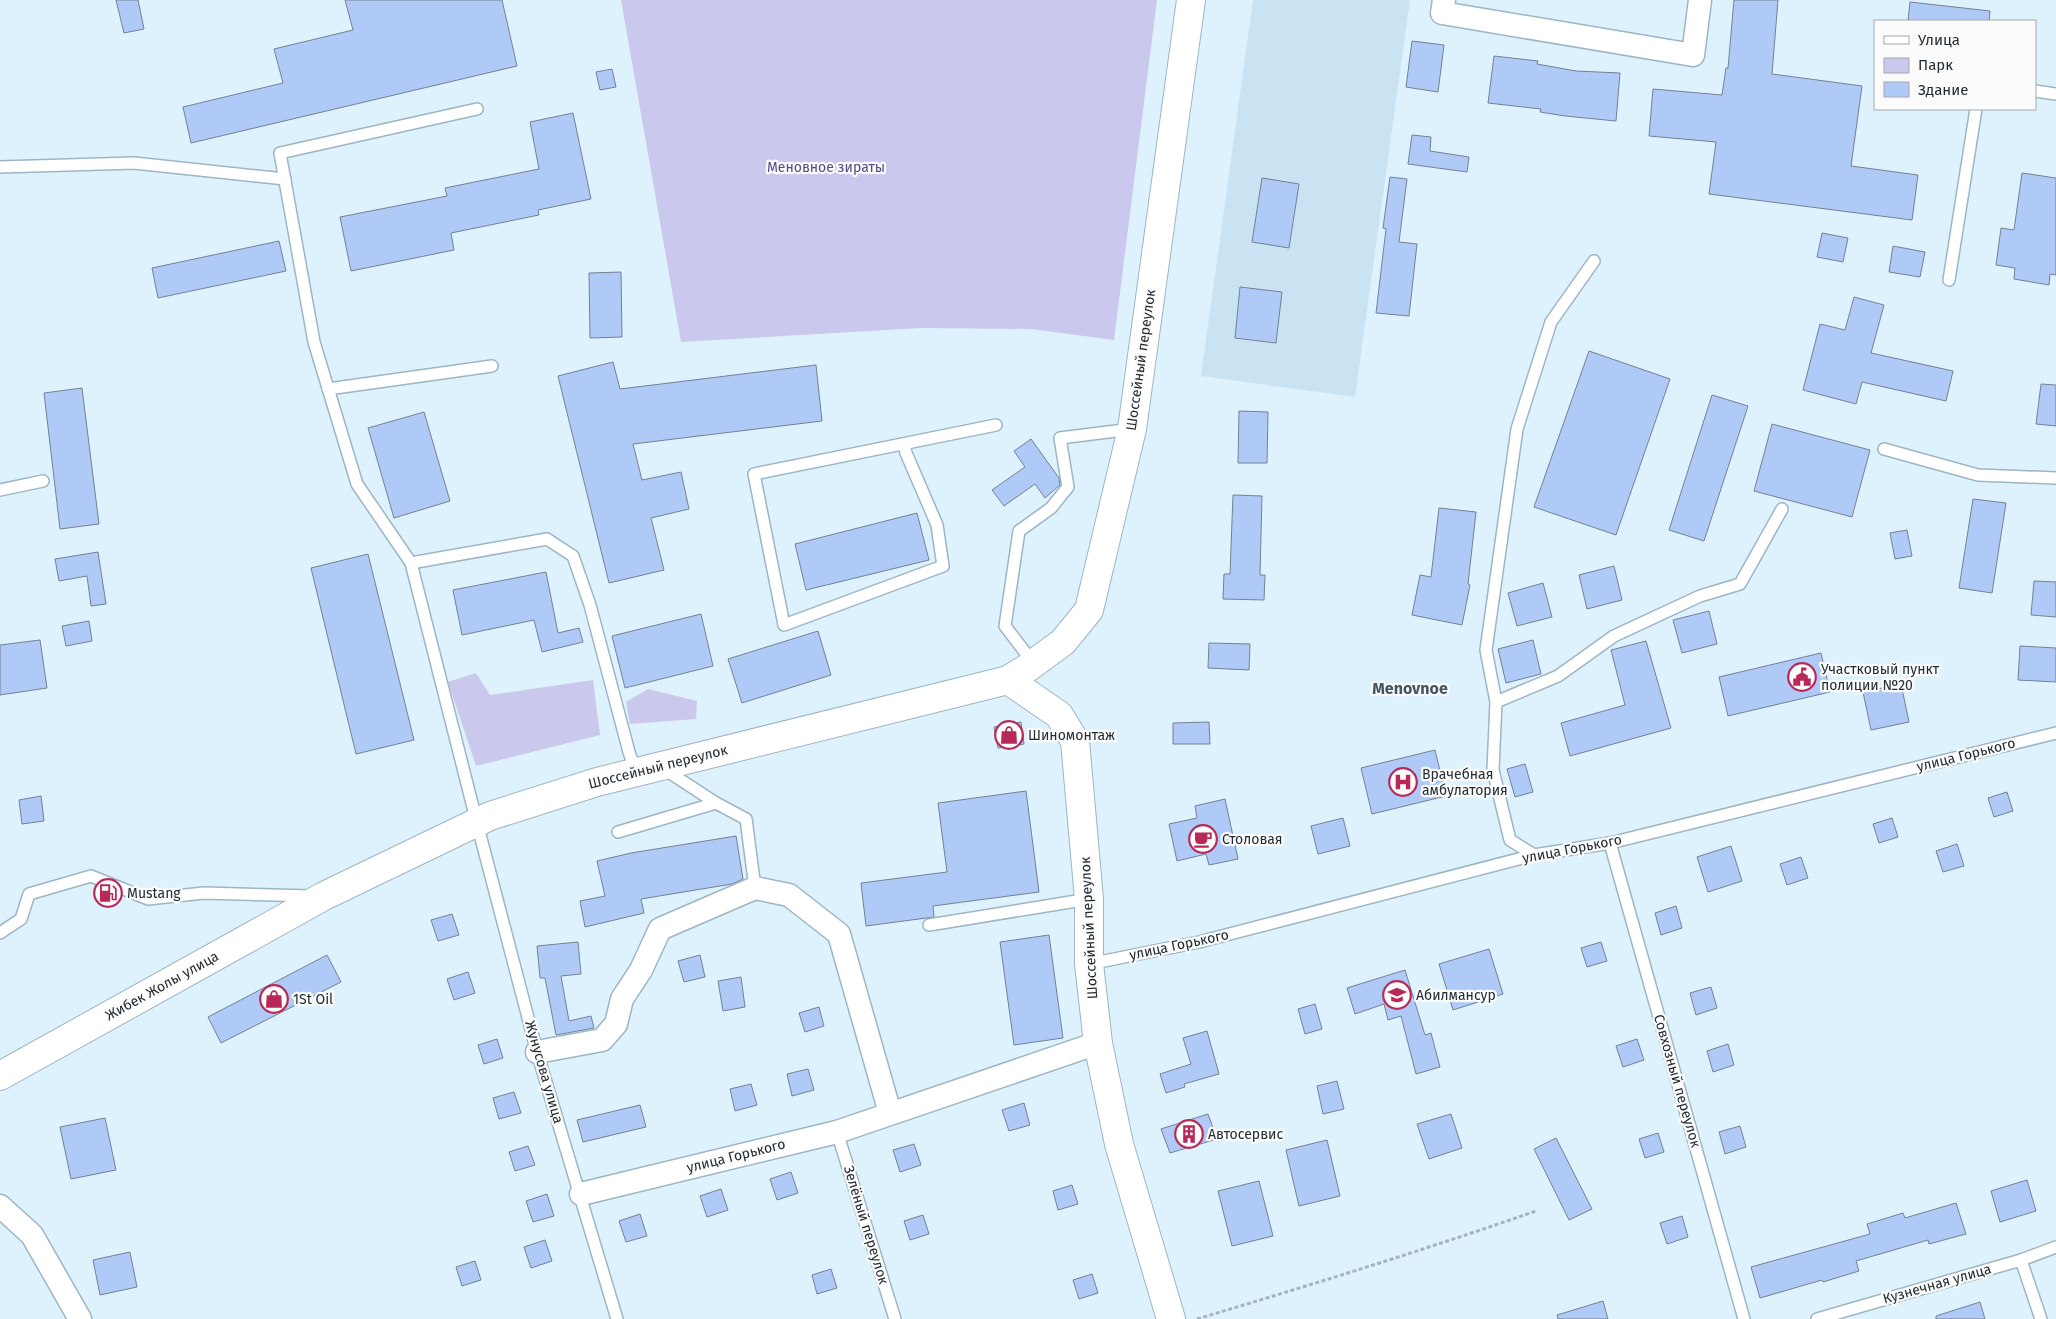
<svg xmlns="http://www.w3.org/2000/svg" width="2056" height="1319" font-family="'Fira Sans',sans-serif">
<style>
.built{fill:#cae3f3}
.green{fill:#cbc8ed}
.building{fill:#b0caf8;stroke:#748094}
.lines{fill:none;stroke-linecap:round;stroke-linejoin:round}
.service-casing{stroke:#9db5c4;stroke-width:14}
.minor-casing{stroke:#9db5c4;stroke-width:25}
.secondary-casing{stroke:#9db5c4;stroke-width:30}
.path{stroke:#a4b4bf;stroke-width:3;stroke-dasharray:4 2.5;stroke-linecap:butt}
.service{stroke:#fff;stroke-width:11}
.minor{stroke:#fff;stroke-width:22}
.secondary{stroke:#fff;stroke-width:28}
.labels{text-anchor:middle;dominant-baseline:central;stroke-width:4.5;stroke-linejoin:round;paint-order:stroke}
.park-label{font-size:14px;fill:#534a89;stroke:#fbfbfb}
.street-label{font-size:14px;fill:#232c32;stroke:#fbfbfb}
.poi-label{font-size:14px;fill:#232c32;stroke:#fbfbfb;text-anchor:start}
.quarter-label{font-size:16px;font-weight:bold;fill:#425764;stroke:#fbfbfb}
</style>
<rect width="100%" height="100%" fill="#def2fe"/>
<path class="built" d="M1253 0H1410L1355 397 1201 376Z"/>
<g class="green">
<path d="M621 0H1157L1114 340 1031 329 921 328 681 342Z"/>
<path d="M476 673 490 695 593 680 600 735 476 766 448 682Z"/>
<path d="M648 689 697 701 696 719 630 724 626 702Z"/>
</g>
<g class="building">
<path d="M116 0H138L144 29 124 33Z"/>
<path d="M345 0H502L517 66 191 143 183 107 283 83 274 49 353 30Z"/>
<path d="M1734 0H1778L1772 74 1862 86 1851 166 1918 175 1912 220 1709 194 1716 142 1649 136 1653 89 1722 95 1726 68H1728Z"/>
<path d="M1910 2 1990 11 1989 21H1908Z"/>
<path d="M1412 41 1444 45 1438 92 1406 87Z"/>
<path d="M1494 56 1538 61 1537 64 1576 71 1620 73 1616 121 1565 116 1540 112 1541 109 1488 103Z"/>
<path d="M612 69 616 87 600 90 596 72Z"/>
<path d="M573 113 591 199 538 210 539 215 451 233 454 250 351 271 340 217 447 196 445 188 539 169 530 122Z"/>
<path d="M1412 135 1431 137 1430 151 1469 157 1467 172 1408 164Z"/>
<path d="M2022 173 2056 178V275L2050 274 2049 285 2014 279 2015 268 1996 265 2001 228 2014 230Z"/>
<path d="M1390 177 1407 179 1399 242 1417 244 1409 316 1376 313 1386 229 1383 228Z"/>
<path d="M1262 178 1299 184 1289 248 1252 242Z"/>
<path d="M1822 233 1848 238 1843 262 1817 257Z"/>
<path d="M279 241 286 271 158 298 152 268Z"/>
<path d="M1893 246 1925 252 1920 277 1889 272Z"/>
<path d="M621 272 622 337 590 338 589 273Z"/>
<path d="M1240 287 1282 292 1276 343 1235 338Z"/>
<path d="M1854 297 1884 305 1871 353 1953 371 1946 401 1862 382 1856 404 1803 390 1820 324 1845 330Z"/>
<path d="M1589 351 1670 379 1616 535 1534 507Z"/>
<path d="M613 362 620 389 816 365 822 421 633 444 642 480 681 472 689 509 651 518 664 570 609 583 558 376Z"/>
<path d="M2041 384 2056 385V426L2036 424Z"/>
<path d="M82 388 99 524 60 529 44 393Z"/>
<path d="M1712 395 1748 406 1704 541 1669 530Z"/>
<path d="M1239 411 1268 412 1267 463H1238Z"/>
<path d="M424 412 450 501 394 518 368 428Z"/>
<path d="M1772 424 1870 450 1852 517 1754 491Z"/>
<path d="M1031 439 1059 478 1060 485 1045 498 1035 484 1004 506 992 490 1025 467 1014 451Z"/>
<path d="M1233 495 1262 496 1260 575H1265L1264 600 1223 599 1224 574H1230Z"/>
<path d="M1973 499 2006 503 1992 593 1959 588Z"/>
<path d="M1439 508 1476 512 1468 584 1470 585 1462 625 1412 615 1420 575 1431 577Z"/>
<path d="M917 513 929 560 806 590 795 544Z"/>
<path d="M1907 530 1912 556 1895 559 1890 533Z"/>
<path d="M98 552 106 604 91 606 87 576 59 581 55 559Z"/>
<path d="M368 554 414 740 356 754 311 568Z"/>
<path d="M1614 566 1622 600 1587 609 1579 575Z"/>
<path d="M546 572 558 633 579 628 583 642 542 652 534 620 462 635 453 590Z"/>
<path d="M2034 581 2056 582V617L2031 615Z"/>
<path d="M1543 583 1552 617 1517 626 1508 593Z"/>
<path d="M1709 611 1717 644 1682 653 1673 620Z"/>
<path d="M701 614 713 666 625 688 612 636Z"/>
<path d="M89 621 92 641 66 646 62 626Z"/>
<path d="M818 631 831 675 742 703 728 659Z"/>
<path d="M40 640 47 688 0 695V645Z"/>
<path d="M1533 640 1541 674 1506 683 1498 649Z"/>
<path d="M1646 641 1671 728 1570 756 1561 723 1625 705 1611 650Z"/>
<path d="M1209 643 1250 644 1249 670 1208 668Z"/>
<path d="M2020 646 2056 648V682L2018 680Z"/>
<path d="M1821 653 1830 692 1728 716 1719 677Z"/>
<path d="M1901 684 1909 722 1871 730 1863 692Z"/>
<path d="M1021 722 1024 744 998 748 994 727Z"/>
<path d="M1209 722 1210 744H1173V723Z"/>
<path d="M1435 750 1446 796 1372 814 1361 768Z"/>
<path d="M1525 764 1533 792 1515 797 1507 769Z"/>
<path d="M1026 791 1039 892 933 906 934 917 866 926 861 883 947 872 938 803Z"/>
<path d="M2007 792 2013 811 1994 817 1988 798Z"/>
<path d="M41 796 44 821 22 824 19 800Z"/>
<path d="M1225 799 1238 859 1209 865 1206 854 1177 861 1169 824 1197 818 1195 806Z"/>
<path d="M1343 818 1350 846 1318 854 1311 826Z"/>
<path d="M1892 818 1898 837 1879 843 1873 824Z"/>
<path d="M736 836 743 879 732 884 641 899 644 913 585 927 580 901 605 896 597 861 631 853Z"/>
<path d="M1957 844 1964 866 1943 872 1936 851Z"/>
<path d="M1731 846 1742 881 1708 892 1697 857Z"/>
<path d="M1801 857 1808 878 1787 885 1780 864Z"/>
<path d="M1676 906 1682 928 1661 935 1655 913Z"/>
<path d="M452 914 459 935 438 941 431 920Z"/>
<path d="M1049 935 1063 1038 1014 1045 1000 942Z"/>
<path d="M578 942 581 974 561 976 569 1021 591 1016 594 1028 556 1035 545 978H540L537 946Z"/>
<path d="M1601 942 1607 961 1587 967 1581 948Z"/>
<path d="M1489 949 1503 994 1453 1010 1439 964Z"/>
<path d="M327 955 341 982 221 1043 208 1017Z"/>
<path d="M700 955 705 977 684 982 678 961Z"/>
<path d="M1405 970 1425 1035 1431 1033 1440 1067 1416 1074 1401 1016 1388 1020 1384 1004 1355 1014 1347 988Z"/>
<path d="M468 972 475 993 454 1000 447 979Z"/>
<path d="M741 977 745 1007 723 1011 718 981Z"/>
<path d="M1711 987 1717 1008 1696 1015 1690 993Z"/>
<path d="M1315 1004 1322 1029 1305 1034 1298 1009Z"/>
<path d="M819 1007 824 1026 805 1032 799 1013Z"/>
<path d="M1207 1031 1219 1074 1184 1084 1185 1087 1166 1093 1160 1074 1191 1064 1183 1038Z"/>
<path d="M497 1039 503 1058 484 1064 478 1045Z"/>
<path d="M1637 1039 1644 1060 1623 1067 1616 1046Z"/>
<path d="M1728 1044 1734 1065 1713 1072 1707 1051Z"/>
<path d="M808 1069 814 1090 792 1096 787 1074Z"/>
<path d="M1337 1081 1344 1109 1323 1114 1317 1086Z"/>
<path d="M751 1084 757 1105 735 1111 730 1089Z"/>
<path d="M514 1092 521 1113 499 1119 493 1098Z"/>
<path d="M1024 1103 1030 1125 1009 1131 1002 1110Z"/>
<path d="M640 1105 646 1127 583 1142 577 1120Z"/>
<path d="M1208 1114 1217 1139 1170 1153 1161 1129Z"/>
<path d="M1451 1114 1462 1148 1429 1159 1417 1124Z"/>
<path d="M105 1118 116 1170 71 1179 60 1127Z"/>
<path d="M1740 1126 1746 1147 1725 1154 1719 1132Z"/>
<path d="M1658 1133 1664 1152 1645 1158 1639 1139Z"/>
<path d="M1556 1138 1592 1209 1569 1220 1534 1149Z"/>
<path d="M1327 1140 1340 1196 1299 1206 1286 1150Z"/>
<path d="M914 1144 921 1165 900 1172 893 1150Z"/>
<path d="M528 1146 535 1165 515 1171 509 1152Z"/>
<path d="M791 1172 798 1193 777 1200 770 1179Z"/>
<path d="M2027 1180 2036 1211 2000 1222 1991 1191Z"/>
<path d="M1259 1181 1273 1236 1232 1246 1218 1191Z"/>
<path d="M1072 1185 1078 1204 1058 1210 1053 1191Z"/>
<path d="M721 1189 728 1210 707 1217 700 1196Z"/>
<path d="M547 1194 554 1216 533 1222 526 1201Z"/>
<path d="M1956 1203 1966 1234 1929 1244 1928 1240 1856 1261 1859 1271 1823 1282 1822 1280 1760 1298 1751 1267 1870 1234 1867 1224 1903 1213 1905 1218Z"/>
<path d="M640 1214 647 1236 626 1242 619 1221Z"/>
<path d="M923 1215 929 1234 910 1240 904 1221Z"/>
<path d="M1682 1216 1688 1237 1667 1244 1660 1223Z"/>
<path d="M545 1240 552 1261 531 1268 524 1247Z"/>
<path d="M130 1252 137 1287 100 1295 93 1260Z"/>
<path d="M475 1261 481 1280 462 1286 456 1267Z"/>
<path d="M831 1269 837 1288 817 1294 812 1275Z"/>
<path d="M1092 1274 1098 1293 1079 1299 1073 1280Z"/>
<path d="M1603 1301 1608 1319H1558L1557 1315Z"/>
<path d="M1980 1302 1985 1319H1936V1316Z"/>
</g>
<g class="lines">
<defs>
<g id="service">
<path d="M2035 91 2056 94"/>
<path d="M477 109 280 153 314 342 357 484 411 563 477 823 537 1052 617 1319"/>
<path d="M0 167 134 163 285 179"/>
<path d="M1949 280 1976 109"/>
<path d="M328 389 492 366"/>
<path d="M904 444 906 453 937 525 943 566 784 625 754 474 996 425"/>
<path d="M1884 449 1978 475 2056 478"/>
<path d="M0 490 43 481"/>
<path d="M411 563 547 539 573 556 590 605 629 752 636 772"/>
<path d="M1034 664 1005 626 1019 531 1051 508 1068 487 1060 438 1132 429"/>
<path d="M1496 702 1486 650 1517 429 1551 322 1594 261"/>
<path d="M664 769 716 803 746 819 755 888"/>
<path d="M618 832 716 803"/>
<path d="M1610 843 1744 1319"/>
<path d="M1534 855 1510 840 1493 770 1496 702 1558 676 1614 636 1700 596 1740 584 1782 509"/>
<path d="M929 925 1089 899"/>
<path d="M0 933 21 919 29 894 91 876 148 899 204 893 312 896"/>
<path d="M1089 964 1199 942 1534 855 1610 843 2056 733"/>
<path d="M837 1132 895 1319"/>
<path d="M2021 1260 2041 1319"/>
<path d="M1817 1319 2021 1260 2056 1247"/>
</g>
<g id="minor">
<path d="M1444 0 1442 13 1693 55 1700 0"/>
<path d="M537 1052 602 1040 616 1024 622 999 641 970 660 929 755 888 789 895 839 934 890 1113"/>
<path d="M581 1194 837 1132 1098 1043"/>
<path d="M0 1206 32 1235 80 1319"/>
</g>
<g id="secondary">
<path d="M1008 680 1059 715 1075 741 1089 899V964L1098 1043 1119 1144 1171 1319"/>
<path d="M0 1076 324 896 490 816 597 782 1008 680 1026 669 1063 642 1089 610 1132 429 1191 0"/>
</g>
</defs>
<use href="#service" class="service-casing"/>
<use href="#minor" class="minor-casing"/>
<use href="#secondary" class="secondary-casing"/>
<path class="path" d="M1197 1319C1311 1285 1424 1250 1536 1211"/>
<use href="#service" class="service"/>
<use href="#minor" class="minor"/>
<use href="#secondary" class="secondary"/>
</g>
<defs>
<symbol id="civic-ring" viewBox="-11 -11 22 22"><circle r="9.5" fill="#fbfbfb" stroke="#b82958" stroke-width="1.5"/><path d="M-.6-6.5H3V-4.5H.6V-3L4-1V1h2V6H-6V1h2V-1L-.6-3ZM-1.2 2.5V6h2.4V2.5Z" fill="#b82958"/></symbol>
<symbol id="shop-ring" viewBox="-11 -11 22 22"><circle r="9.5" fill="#fbfbfb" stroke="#b82958" stroke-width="1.5"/><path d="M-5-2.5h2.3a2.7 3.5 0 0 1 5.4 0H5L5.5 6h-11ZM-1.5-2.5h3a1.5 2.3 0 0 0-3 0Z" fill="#b82958"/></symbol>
<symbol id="hospital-ring" viewBox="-11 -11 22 22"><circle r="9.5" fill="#fbfbfb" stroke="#b82958" stroke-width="1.5"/><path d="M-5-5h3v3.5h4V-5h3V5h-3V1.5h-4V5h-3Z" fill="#b82958"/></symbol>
<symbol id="cafe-ring" viewBox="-11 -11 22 22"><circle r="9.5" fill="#fbfbfb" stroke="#b82958" stroke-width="1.5"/><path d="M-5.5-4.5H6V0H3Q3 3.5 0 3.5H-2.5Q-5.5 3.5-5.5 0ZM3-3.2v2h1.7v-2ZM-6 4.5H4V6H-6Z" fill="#b82958"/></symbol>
<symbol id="fuel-ring" viewBox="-11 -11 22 22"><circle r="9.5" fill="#fbfbfb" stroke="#b82958" stroke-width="1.5"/><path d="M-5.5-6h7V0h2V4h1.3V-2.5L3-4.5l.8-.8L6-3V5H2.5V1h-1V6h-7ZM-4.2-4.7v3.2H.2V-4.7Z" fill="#b82958"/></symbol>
<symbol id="school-ring" viewBox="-11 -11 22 22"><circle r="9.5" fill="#fbfbfb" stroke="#b82958" stroke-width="1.5"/><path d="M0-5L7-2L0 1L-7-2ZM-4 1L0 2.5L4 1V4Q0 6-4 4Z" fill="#b82958"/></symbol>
<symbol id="building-ring" viewBox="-11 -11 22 22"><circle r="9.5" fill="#fbfbfb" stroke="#b82958" stroke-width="1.5"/><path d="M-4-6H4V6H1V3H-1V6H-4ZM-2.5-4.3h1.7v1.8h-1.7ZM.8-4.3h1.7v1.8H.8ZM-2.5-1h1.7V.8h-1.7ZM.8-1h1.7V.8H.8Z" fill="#b82958"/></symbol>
</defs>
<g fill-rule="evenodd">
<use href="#civic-ring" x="1786" y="661" width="32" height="32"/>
<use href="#shop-ring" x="993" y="719" width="32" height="32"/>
<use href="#hospital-ring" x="1387" y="766" width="32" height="32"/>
<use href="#cafe-ring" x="1187" y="823" width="32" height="32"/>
<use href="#fuel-ring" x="92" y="877" width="32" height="32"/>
<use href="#school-ring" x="1381" y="979" width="32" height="32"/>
<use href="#shop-ring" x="258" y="983" width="32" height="32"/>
<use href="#building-ring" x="1173" y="1118" width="32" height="32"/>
</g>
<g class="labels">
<g class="park-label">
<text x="826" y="167">Меновное зираты</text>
</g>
<g class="street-label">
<text transform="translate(1141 360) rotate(-82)">Шоссейный переулок</text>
<text transform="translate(1966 755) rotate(-14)">улица Горького</text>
<text transform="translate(658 767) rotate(-14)">Шоссейный переулок</text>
<text transform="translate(1572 849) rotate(-11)">улица Горького</text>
<text transform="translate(1089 928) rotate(-93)">Шоссейный переулок</text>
<text transform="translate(1179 945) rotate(-12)">улица Горького</text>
<text transform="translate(162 986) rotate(-29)">Жибек Жолы улица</text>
<text transform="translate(544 1072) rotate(74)">Жунусова улица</text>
<text transform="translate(1677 1081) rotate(74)">Совхозный переулок</text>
<text transform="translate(736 1156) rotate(-14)">улица Горького</text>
<text transform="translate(866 1225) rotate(73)">Зелёный переулок</text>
<text transform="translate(1937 1284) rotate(-16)">Кузнечная улица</text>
</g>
<g class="poi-label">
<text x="1821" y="669">Участковый пункт<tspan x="1821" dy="16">полиции №20</tspan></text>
<text x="1028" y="735">Шиномонтаж</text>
<text x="1422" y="774">Врачебная<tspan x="1422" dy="16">амбулатория</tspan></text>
<text x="1222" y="839">Столовая</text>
<text x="127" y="893">Mustang</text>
<text x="1416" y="995">Абилмансур</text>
<text x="293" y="999">1St Oil</text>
<text x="1208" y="1134">Автосервис</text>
</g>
<g class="quarter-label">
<text x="1410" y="688">Menovnoe</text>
</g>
</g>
<rect x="1874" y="20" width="162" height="90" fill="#fbfbfb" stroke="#a5a8ab"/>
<rect x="1884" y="36" width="25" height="8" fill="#ffffff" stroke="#a5a8ab"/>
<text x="1918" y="45" font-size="15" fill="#232c32">Улица</text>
<rect x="1884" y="58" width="25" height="15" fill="#cbc8ed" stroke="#a5a8ab"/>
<text x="1918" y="70" font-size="15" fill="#232c32">Парк</text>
<rect x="1884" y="82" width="25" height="15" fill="#b0caf8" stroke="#a5a8ab"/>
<text x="1918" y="95" font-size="15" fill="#232c32">Здание</text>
</svg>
